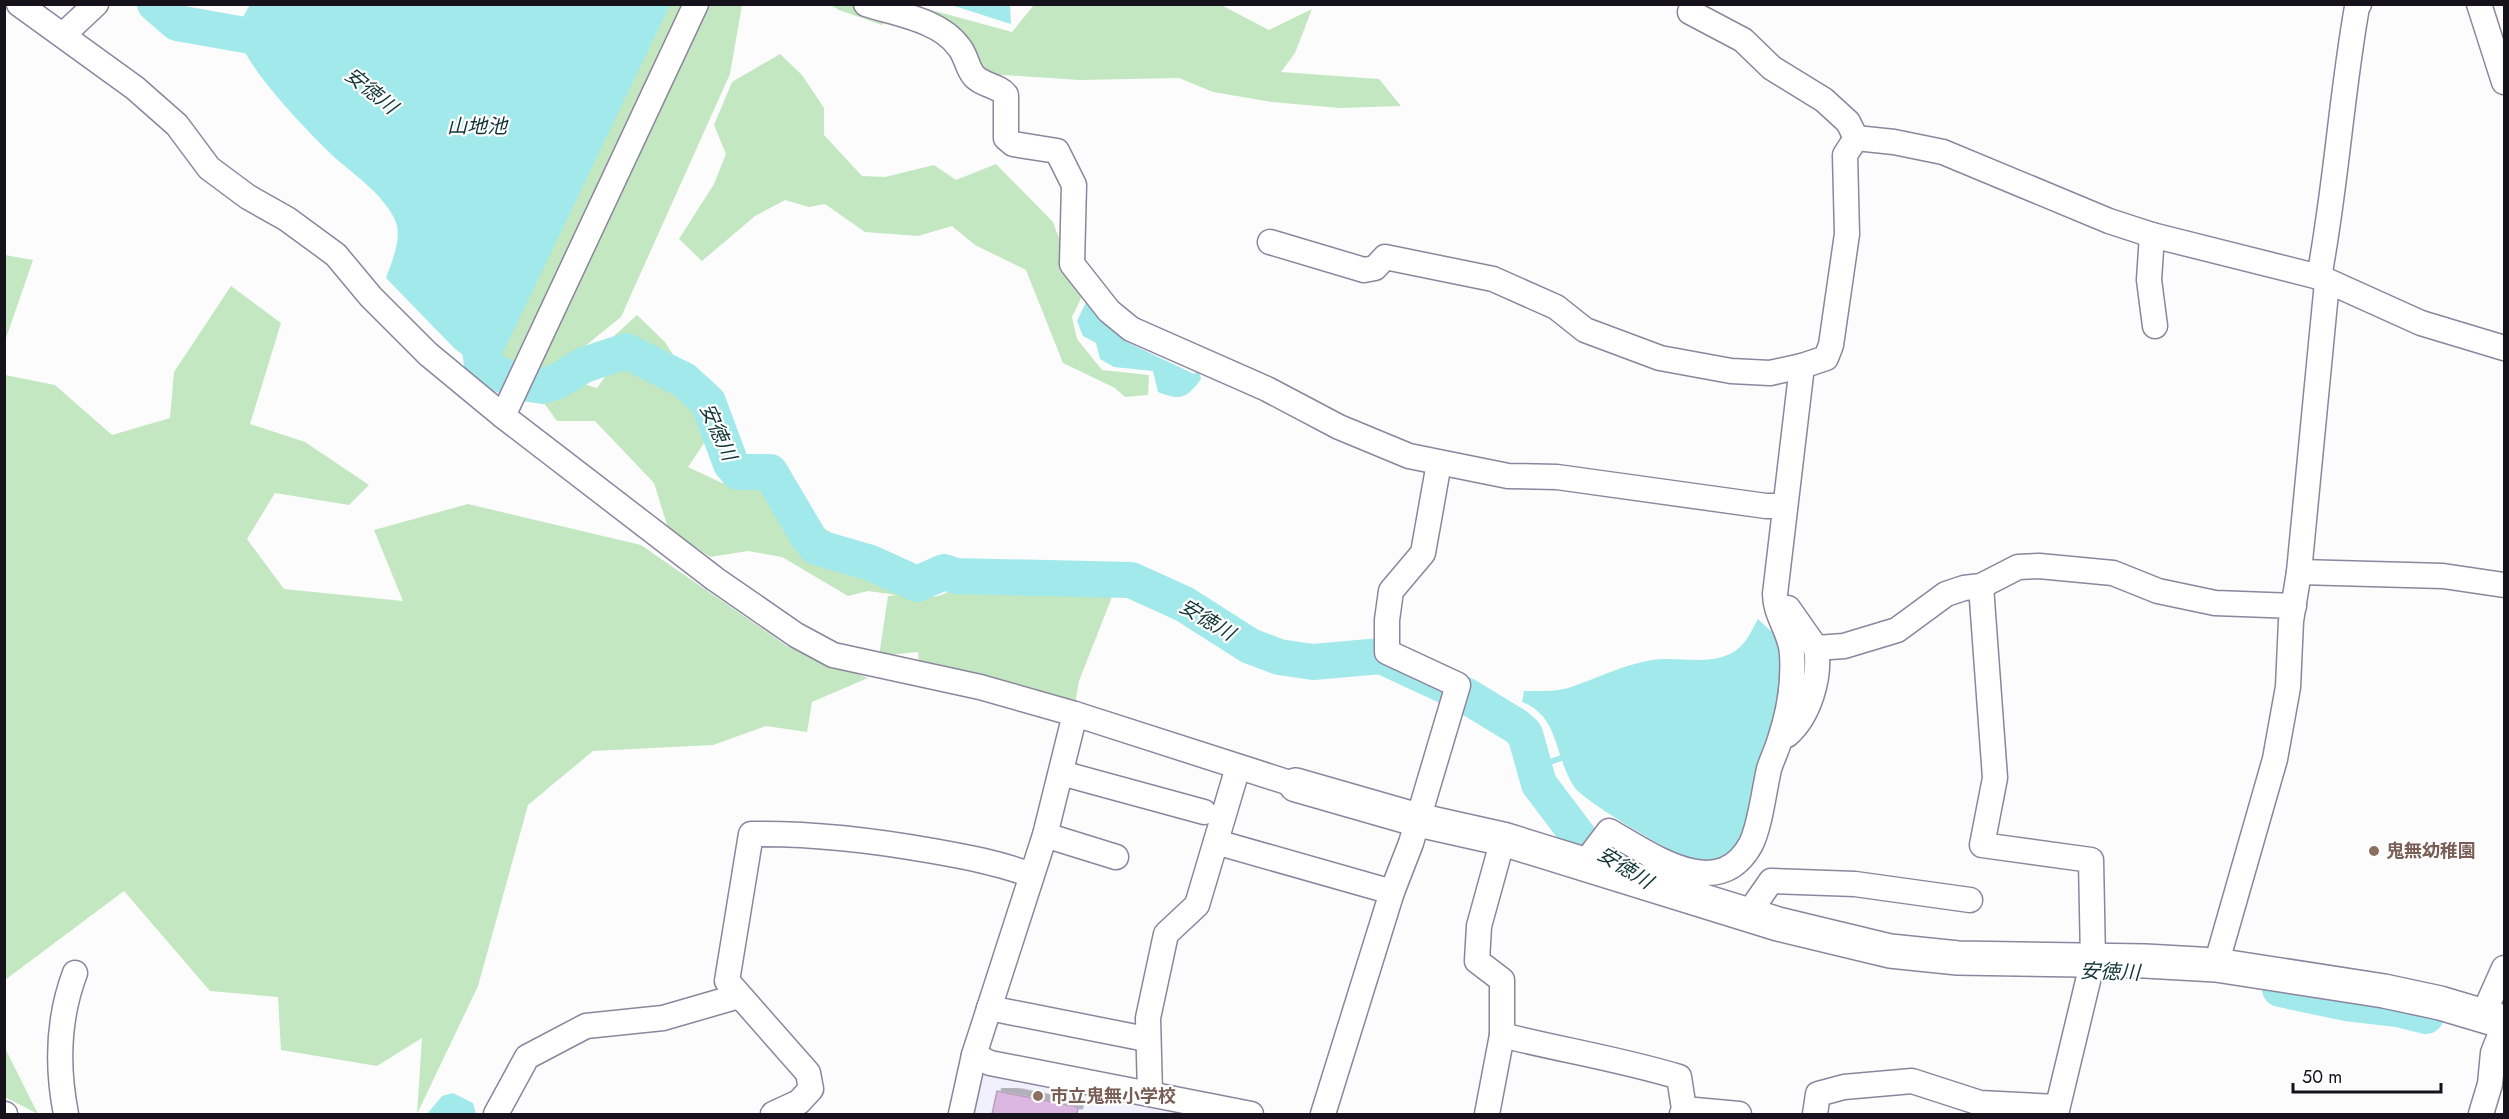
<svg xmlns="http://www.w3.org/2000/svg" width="2509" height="1119" font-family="Jost,'Noto Sans JP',sans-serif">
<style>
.education{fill:#f1f0fd}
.green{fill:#c3e7c0}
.water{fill:#a2e9eb}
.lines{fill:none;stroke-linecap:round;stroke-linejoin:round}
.stream{stroke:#a2e9eb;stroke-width:6}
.river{stroke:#a2e9eb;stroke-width:36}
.building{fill:#dbb6e1;stroke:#b6a3b9;stroke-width:1.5;filter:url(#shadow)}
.street-casing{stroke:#8b859e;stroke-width:27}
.secondary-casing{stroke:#8b859e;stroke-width:36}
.street{stroke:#fff;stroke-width:24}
.secondary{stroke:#fff;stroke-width:33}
.education-dot{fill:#8d6e63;stroke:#fff;stroke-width:2}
.labels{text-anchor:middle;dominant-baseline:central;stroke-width:4.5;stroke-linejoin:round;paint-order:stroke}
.education-label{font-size:18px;font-weight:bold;fill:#785e54;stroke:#fff;text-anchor:start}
.water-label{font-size:20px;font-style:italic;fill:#113536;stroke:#fff}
</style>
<defs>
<filter id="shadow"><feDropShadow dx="5.5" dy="-5.5" stdDeviation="0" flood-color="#0004"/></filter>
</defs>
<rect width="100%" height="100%" fill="#fcfcfc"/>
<path class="education" d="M987 1072 1197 1114H966L974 1078Z"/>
<g class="green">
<path d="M668 5H742L730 74 621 317 527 393 485 372Z"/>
<path d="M831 5H913L1012 32 1034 5H1221L1269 30 1312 9 1295 53 1281 72 1379 79 1401 106 1340 108 1272 102 1213 92 1179 78 1080 80 987 74 898 7 882 25 839 10Z"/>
<path d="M780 54 802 75 824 108V135L862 176 885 177 934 165 956 180 996 164 1053 222 1070 268 1085 290 1072 317 1077 339 1102 370 1149 375 1148 395 1125 397 1115 388 1063 363 1026 270 975 245 952 226 918 236 865 232 825 204 809 207 785 200 755 216 702 261 679 239 714 184 726 154 714 125 732 82Z"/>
<path d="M5 255 33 260 5 341 4 255Z"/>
<path d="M231 286 281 323 250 424 305 442 369 485 349 505 275 493 247 539 284 589 403 601 374 530 468 504 641 545 787 646 868 678 812 702 807 732 766 726 713 745 593 751 528 805 478 986 417 1114 422 1038 377 1066 281 1050 278 997 210 991 124 891 5 980V375L55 385 112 435 170 418 174 372Z"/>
<path d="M637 315 665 342 699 396 704 443 688 467 722 483 779 474C789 488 806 516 819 525 858 552 907 558 948 580L941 593 900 596C921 597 946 603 958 580L1117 584 1079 681 1075 704 919 666 918 652 879 656 888 596 897 595 868 591 848 596 782 557 748 551 710 557 668 528 654 483 595 421H557L538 395 574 381 597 388 609 371 601 348Z"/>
<path d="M5 1048 38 1114 5 1097Z"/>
</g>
<g class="water">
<path d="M250 5H670L498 363 485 371 455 349 386 278C392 261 403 237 395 220 382 192 352 174 331 154 308 132 246 68 240 39 238 26 243 15 250 5Z"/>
<path d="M951 5H1010L1011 24Z"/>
<path d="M1086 302 1093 305 1111 330 1129 343 1194 374 1199 369 1201 379C1186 399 1181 401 1158 392L1153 371 1114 367 1100 359 1096 343 1083 336 1077 321Z"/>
<path d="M1758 619 1774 634 1781 657V686L1743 843C1735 848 1725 859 1716 860 1706 861 1694 859 1684 856 1666 850 1586 802 1575 788 1554 758 1560 716 1522 702L1524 691C1541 691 1559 692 1574 686 1603 676 1631 661 1662 659 1685 658 1708 664 1730 654 1745 647 1750 633 1758 619Z"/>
<path d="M453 1093 473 1103 476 1114H427L442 1096Z"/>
</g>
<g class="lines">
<path class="stream" d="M1533 768 1561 758"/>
<g class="river">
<path d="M155 4 177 23 290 43"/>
<path d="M477 325 482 365 516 382 543 386 558 381 584 365 626 351 684 380 708 402 731 464 738 472H770L809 538 816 547 871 563 917 584 944 572 956 576 1131 580 1184 604 1250 646 1279 657 1313 662 1381 656 1465 695 1516 726 1525 734 1539 784 1582 841 1627 869"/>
<path d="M2280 989 2346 1003 2398 1009 2426 1016"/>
</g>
</g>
<path class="building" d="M997 1091 1078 1107 1077 1114H992Z"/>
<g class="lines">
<defs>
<g id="street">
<path d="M19 4 135 88 177 125 209 168 248 197 287 219 336 255 371 297 428 354 503 416 715 579 796 635 833 655 980 687 1075 714 1296 785"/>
<path d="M866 4C896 14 940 20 959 47 966 55 967 68 974 76 983 86 998 85 1006 95V138L1013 144 1057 151 1074 185 1072 264 1109 311 1131 329 1267 389 1339 427 1409 456 1508 476 1557 477 1766 506H1785"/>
<path d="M2479 4 2504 82"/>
<path d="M1690 12 1743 40 1772 68 1824 100 1848 122 1856 138"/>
<path d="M63 35 96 4"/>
<path d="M1856 138 1894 142 1943 152 2109 221 2152 235 2319 277 2421 323 2504 348"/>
<path d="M2152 235 2149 280 2155 326"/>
<path d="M1270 242 1364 270 1375 268 1385 257 1493 279 1556 307 1585 330 1660 358 1731 371 1770 373 1802 366"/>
<path d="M2319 277C2336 188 2341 97 2357 7L2359 4"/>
<path d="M503 416 696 4"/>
<path d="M2299 572 2443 576 2504 585"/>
<path d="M1981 586 1995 778 1982 845 2091 860 2093 960 2056 1114"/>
<path d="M1788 608 1816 648 1844 646 1897 630 1946 594 1964 588 1981 586 2018 567 2039 566 2113 573 2158 591 2215 603 2294 606"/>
<path d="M1787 735C1809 716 1821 677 1816 648"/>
<path d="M1061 773 1204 812"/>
<path d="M1045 835 1116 857"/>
<path d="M1216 842 1392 892"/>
<path d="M1584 864 1609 831C1650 854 1718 905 1751 844 1760 826 1764 791 1769 769 1772 759 1777 750 1780 739 1789 712 1794 683 1792 654 1791 632 1775 616 1775 594L1802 366 1826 358 1831 345 1847 234 1845 155 1856 138"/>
<path d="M1748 914 1771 881 1855 884 1970 900"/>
<path d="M2216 965 2275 759 2288 687 2291 621 2299 572 2327 282"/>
<path d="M989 1008 1141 1038"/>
<path d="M2483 1015 2504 968"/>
<path d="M1502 1035C1561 1050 1620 1059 1679 1077L1684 1109 1682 1114"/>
<path d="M974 1055 990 1063 1251 1114"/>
<path d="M1150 1094 1148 1018 1166 934 1197 905 1238 767"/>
<path d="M1684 1109 1739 1114"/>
<path d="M4 1114H5"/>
<path d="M66 1114C57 1068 58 1018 75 973"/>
<path d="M496 1114 527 1057 586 1026 663 1018 739 996"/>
<path d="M773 1114 799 1102 811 1089 808 1073 727 981 751 834C813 833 872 840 933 851 967 857 999 863 1031 875"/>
<path d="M961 1114 974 1055 1045 835 1075 714"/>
<path d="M1323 1114 1392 892 1411 843 1458 685 1387 652V620L1391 591 1423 553 1439 463"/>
<path d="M1487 1114 1502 1035V980L1477 961 1479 926 1503 839"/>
<path d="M1815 1114 1818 1094 1844 1087 1912 1081 1980 1103 2057 1107"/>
<path d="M2481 1114 2490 1084 2493 1053 2504 1025"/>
</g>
<path id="secondary" d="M1296 785 1418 820 1503 839 1778 924 1890 951 1958 958 2145 961 2216 965 2384 991 2440 1003 2504 1022"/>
</defs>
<use href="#street" class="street-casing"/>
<use href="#secondary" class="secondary-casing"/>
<use href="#street" class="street"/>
<use href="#secondary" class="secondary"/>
</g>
<g class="education-dot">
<circle cx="2374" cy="851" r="6"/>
<circle cx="1038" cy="1096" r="6"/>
</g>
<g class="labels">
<g class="education-label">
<text x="2386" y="851">鬼無幼稚園</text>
<text x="1050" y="1096">市立鬼無小学校</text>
</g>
<g class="water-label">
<text transform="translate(371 91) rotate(39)">安徳川</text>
<text x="477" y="126">山地池</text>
<text transform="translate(718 432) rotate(66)">安徳川</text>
<text transform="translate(1207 620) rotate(31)">安徳川</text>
<text transform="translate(1625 868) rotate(32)">安徳川</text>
<text transform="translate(2110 972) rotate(2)">安徳川</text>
</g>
</g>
<rect width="2509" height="1119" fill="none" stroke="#15121b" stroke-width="12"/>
<path d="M2293 1083v9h148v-9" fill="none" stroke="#15121b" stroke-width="3"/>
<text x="2302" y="1083" font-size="18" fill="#15121b" stroke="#ffffff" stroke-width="4.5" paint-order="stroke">50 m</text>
</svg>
